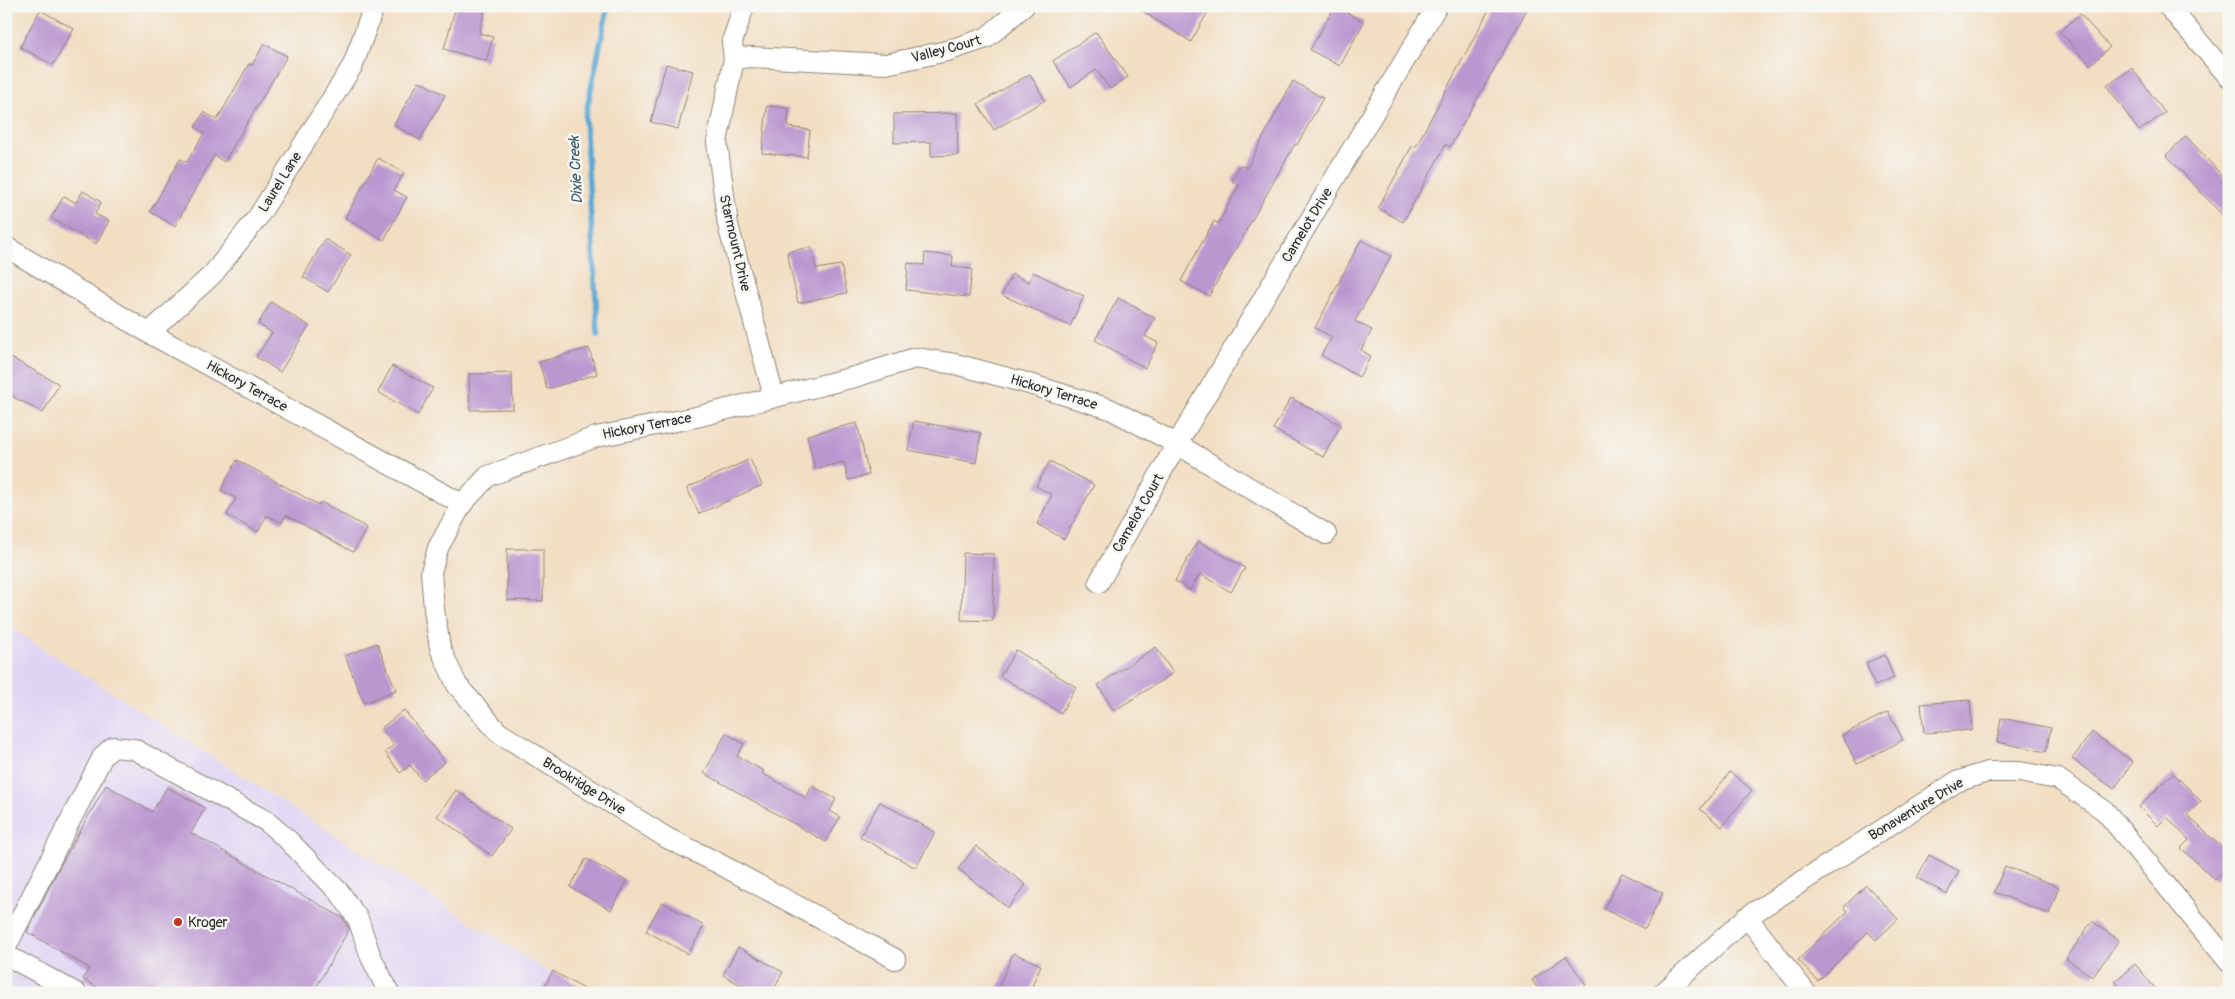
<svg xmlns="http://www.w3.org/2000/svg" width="2235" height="999" font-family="Pangolin,sans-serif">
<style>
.built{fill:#e0d4f4}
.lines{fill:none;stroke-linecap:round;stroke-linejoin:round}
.stream{stroke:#5ba9d4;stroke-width:5.5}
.building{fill:#bb97d0}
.minor-casing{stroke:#8e8476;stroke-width:22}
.minor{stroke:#fff;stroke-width:20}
.poi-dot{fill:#c8321e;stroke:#f6f6f2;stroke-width:2}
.labels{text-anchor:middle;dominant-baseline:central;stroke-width:5;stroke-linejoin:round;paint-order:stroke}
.street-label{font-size:14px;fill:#2b2b2b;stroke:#f6f6f2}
.poi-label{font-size:14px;fill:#2b2b2b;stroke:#f6f6f2;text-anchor:start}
.water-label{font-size:15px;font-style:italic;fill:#3c5766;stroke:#f6f6f2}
</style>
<rect width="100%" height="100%" fill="#f6f6f2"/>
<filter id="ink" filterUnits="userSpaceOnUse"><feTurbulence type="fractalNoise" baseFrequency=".02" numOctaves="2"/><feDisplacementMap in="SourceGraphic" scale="10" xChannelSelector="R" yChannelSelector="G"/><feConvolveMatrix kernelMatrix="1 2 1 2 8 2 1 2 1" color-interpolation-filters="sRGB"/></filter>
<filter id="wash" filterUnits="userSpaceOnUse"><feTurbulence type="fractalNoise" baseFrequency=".0096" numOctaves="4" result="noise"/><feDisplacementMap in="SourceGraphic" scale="20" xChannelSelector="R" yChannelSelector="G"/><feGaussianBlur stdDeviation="1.12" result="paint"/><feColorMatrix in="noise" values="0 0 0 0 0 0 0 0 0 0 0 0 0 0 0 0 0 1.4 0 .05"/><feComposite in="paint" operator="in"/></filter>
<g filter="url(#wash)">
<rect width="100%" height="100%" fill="#f2dec2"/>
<path class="built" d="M6 625 581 993H6Z"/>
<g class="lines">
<path class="stream" d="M598 334 585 118 608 6"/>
</g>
<g id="blocks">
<g class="building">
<path d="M456 6H486L479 33 493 37 486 61 444 49Z"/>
<path d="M1134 6H1211L1191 42Z"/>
<path d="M1335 6 1364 22 1340 66 1310 50Z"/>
<path d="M1491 6H1529L1450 147 1446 144 1403 222 1378 208 1412 146 1415 148Z"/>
<path d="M40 10 74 29 53 65 20 47Z"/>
<path d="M2080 14 2110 47 2090 65 2060 32Z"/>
<path d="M1096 32 1128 77 1110 89 1096 70 1071 87 1053 61Z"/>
<path d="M264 44 287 56 224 162 214 155 175 226 150 212 180 159 187 162 204 133 195 127 204 112 217 120 249 64 252 65Z"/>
<path d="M666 64 693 71 678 129 651 122Z"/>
<path d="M2132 68 2165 113 2139 131 2107 86Z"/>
<path d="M1030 74 1045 100 994 130 978 104Z"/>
<path d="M419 81 445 95 420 140 394 125Z"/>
<path d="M1293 81 1323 98 1297 145 1295 144 1209 296 1181 281 1214 221 1218 224 1239 185 1232 181 1240 165 1247 168Z"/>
<path d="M767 106 789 108 788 127 810 130 807 157 762 153Z"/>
<path d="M957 113 958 155 931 156V142L894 143V114Z"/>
<path d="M2186 136 2229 183V222L2166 155Z"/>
<path d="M378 158 404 173 394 190 407 197 384 240 345 218Z"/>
<path d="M83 191 101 202 95 214 109 221 96 244 51 218 64 196 76 203Z"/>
<path d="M325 239 351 255 328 292 303 277Z"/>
<path d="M1361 240 1391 256 1355 321 1372 330 1361 350 1371 356 1359 377 1321 355 1332 337 1315 328Z"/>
<path d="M811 247 816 269 841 265 847 293 798 303 787 252Z"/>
<path d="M925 253 953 256 952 267 972 269 969 297 906 290 908 263 924 265Z"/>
<path d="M1033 272 1084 296 1070 326 1002 295 1012 274 1029 282Z"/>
<path d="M1118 298 1155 318 1145 336 1158 343 1145 368 1095 340Z"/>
<path d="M271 302 309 326 280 372 256 357 272 333 258 324Z"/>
<path d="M589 348 597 374 547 389 539 362Z"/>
<path d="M6 355 59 384 43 413 6 393Z"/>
<path d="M392 366 433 388 418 415 378 392Z"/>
<path d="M512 373 513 409 470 410 469 374Z"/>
<path d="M1291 398 1341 425 1323 457 1273 429Z"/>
<path d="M914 421 981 433 976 463 908 450Z"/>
<path d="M857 423 869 475 848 480 844 462 815 469 807 435Z"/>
<path d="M750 459 762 485 699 514 687 488Z"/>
<path d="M237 460 319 505 321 502 367 528 353 552 286 515 282 523 267 515 258 532 227 515 236 498 221 490Z"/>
<path d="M1050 461 1094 485 1064 539 1037 524 1052 495 1036 486Z"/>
<path d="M1198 541 1245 568 1231 592 1200 574 1190 590 1175 581Z"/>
<path d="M507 549H543V601L507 600Z"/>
<path d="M963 553 994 554 993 621 961 620Z"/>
<path d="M377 643 396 690 364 703 345 656Z"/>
<path d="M1156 647 1173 673 1114 711 1098 685Z"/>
<path d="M1016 650 1076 687 1061 713 1000 676Z"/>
<path d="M1885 655 1894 678 1875 686 1866 663Z"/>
<path d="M1970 700 1972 730 1924 733 1921 704Z"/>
<path d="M404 710 445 762 422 780 410 765 400 773 385 752 394 745 381 728Z"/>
<path d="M1888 712 1903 740 1857 764 1842 735Z"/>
<path d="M2001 718 2051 728 2046 752 1997 742Z"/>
<path d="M2092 732 2133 762 2114 789 2072 759Z"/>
<path d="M726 733 744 744 737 756 764 771 762 773 806 798 812 786 836 799 830 811 840 817 826 842 704 773Z"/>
<path d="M1730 772 1752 790 1722 827 1700 809Z"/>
<path d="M2173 773 2201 801 2187 815 2229 854V865L2215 880 2181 848 2189 840 2167 817 2158 826 2139 807Z"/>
<path d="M106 785 152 812 167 787 205 808 191 833 343 918 349 929 313 993H107L83 979 89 968 27 932 59 868Z"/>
<path d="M456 790 511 829 492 856 437 816Z"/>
<path d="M880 802 935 832 916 868 860 837Z"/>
<path d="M976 846 1026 885 1008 908 958 869Z"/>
<path d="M1929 855 1959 871 1947 894 1917 878Z"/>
<path d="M586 859 627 881 611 910 570 887Z"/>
<path d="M2005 866 2059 887 2049 914 1994 892Z"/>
<path d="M1622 873 1663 893 1645 929 1604 909Z"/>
<path d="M1866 885 1898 919 1876 940 1868 932 1818 981 1798 960 1848 911 1844 907Z"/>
<path d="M662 902 704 926 688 954 646 931Z"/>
<path d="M2092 921 2119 940 2093 977 2066 959Z"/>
<path d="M738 947 783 972 772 993H755L723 975Z"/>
<path d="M1013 953 1041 965 1029 993H996Z"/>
<path d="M1566 956 1586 985 1574 993H1541L1532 980Z"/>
<path d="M2135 964 2159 993H2125L2115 981Z"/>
<path d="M553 971 591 993H541Z"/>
</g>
</g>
</g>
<g filter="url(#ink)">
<use href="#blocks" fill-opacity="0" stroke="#8e8476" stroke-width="1"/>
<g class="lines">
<defs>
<g id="minor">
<path d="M744 6 732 42 734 59 750 57 886 64 947 51 986 38 1024 6"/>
<path d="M2168 6 2229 77"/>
<path d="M734 59 717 142 728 225 774 397"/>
<path d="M6 247 149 333 462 504"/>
<path d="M149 333 213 274 258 217 353 65 374 6"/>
<path d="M1099 582 1177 444 1437 6"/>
<path d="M1747 917 1806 993"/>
<path d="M6 947 103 756 113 747 134 749 266 821 288 840 340 893 358 919 371 957 389 993"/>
<path d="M6 955 76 993"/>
<path d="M895 959 716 862 667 838 498 732 457 685 440 648 434 609 431 572 438 548 462 504 488 476 596 437 696 417 858 376 915 358 955 364 1023 382 1110 409 1177 444 1326 534"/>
<path d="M1663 993 1747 917 1956 782 1987 772H2019L2058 779 2105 811 2229 962"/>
</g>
</defs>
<use href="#minor" class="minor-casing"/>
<use href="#minor" class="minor"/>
</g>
</g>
<circle class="poi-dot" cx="178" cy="922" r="5"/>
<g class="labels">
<g class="street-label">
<text transform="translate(946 49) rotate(-15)">Valley Court</text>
<text transform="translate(280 182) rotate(-58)">Laurel Lane</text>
<text transform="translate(1307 225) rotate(-59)">Camelot Drive</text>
<text transform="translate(735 243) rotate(77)">Starmount Drive</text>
<text transform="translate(247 386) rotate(29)">Hickory Terrace</text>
<text transform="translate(1054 392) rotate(17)">Hickory Terrace</text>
<text transform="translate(647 426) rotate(-11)">Hickory Terrace</text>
<text transform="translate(1138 513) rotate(-60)">Camelot Court</text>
<text transform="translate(584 786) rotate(32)">Brookridge Drive</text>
<text transform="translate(1916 809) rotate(-31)">Bonaventure Drive</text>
</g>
<g class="poi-label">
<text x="188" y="922">Kroger</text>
</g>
<g class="water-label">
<text transform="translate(576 170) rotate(-93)">Dixie Creek</text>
</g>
</g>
<rect width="2235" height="999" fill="none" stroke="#f6f6f2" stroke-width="25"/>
</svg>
